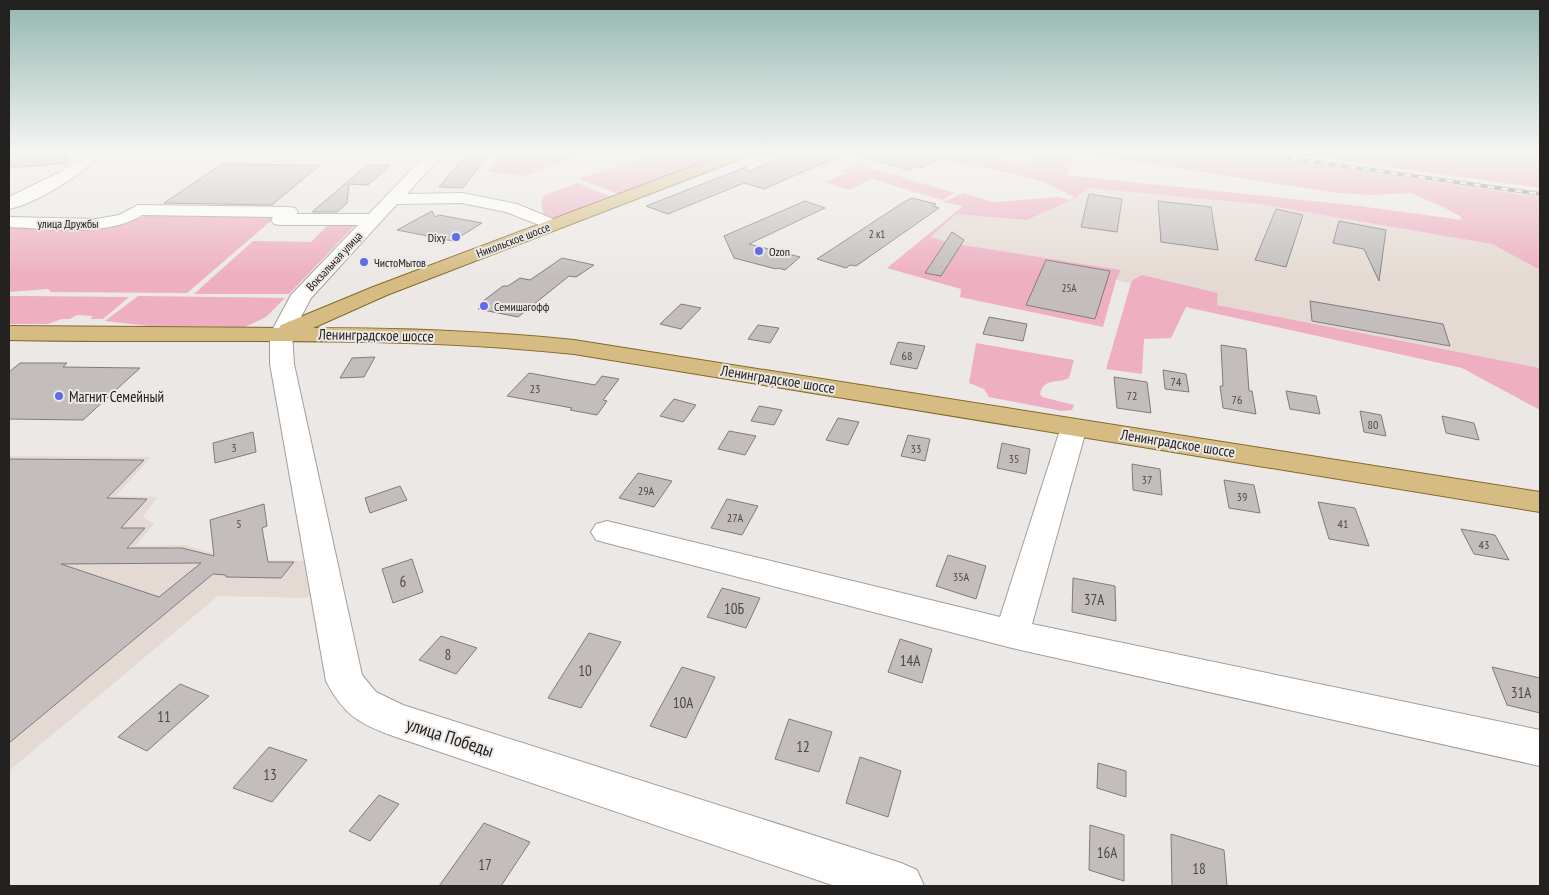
<svg xmlns="http://www.w3.org/2000/svg" width="1549" height="895" font-family="'PT Sans Narrow',sans-serif">
<style>
.built{fill:#e5dad3}
.green{fill:#eeafc2}
.building{fill:#c3bebd;stroke:#807c7b;fill-rule:evenodd}
.lines{fill:none;stroke-linecap:round;stroke-linejoin:round}
.minor-casing{stroke:#a29e9c;stroke-width:2}
.major-casing{stroke:#85692a;stroke-width:2}
.minor{fill:#fff;fill-rule:evenodd}
.major{fill:#d6bc82;fill-rule:evenodd}
.rail-casing{stroke:#807d7b;stroke-width:4}
.rail{stroke:#ece8e5;stroke-width:2.5;stroke-dasharray:7;stroke-linecap:butt}
.poi-dot{fill:#606ce4;stroke:#ece8e5;stroke-width:2}
.labels{text-anchor:middle;dominant-baseline:central;stroke-width:4;stroke-linejoin:round;paint-order:stroke}
.far-number-label{font-size:11px;fill:#4b4948}
.far-street-label{font-size:12px;fill:#232221;stroke:#ece8e5}
.far-poi-label{font-size:12px;fill:#232221;stroke:#ece8e5;text-anchor:start}
.number-label{font-size:12px;fill:#4b4948}
.street-label{font-size:15px;fill:#232221;stroke:#ece8e5}
.poi-label{font-size:15px;fill:#232221;stroke:#ece8e5;text-anchor:start}
.near-number-label{font-size:15px;fill:#4b4948}
.near-street-label{font-size:18px;fill:#232221;stroke:#ece8e5}
</style>
<rect width="100%" height="100%" fill="#ece8e5"/>
<g class="built">
<path d="M756 151H827L848 157 801 177 741 157Z"/>
<path d="M1088 188 1258 204 1492 244 1540 270V368L1217 305 1218 293 1133 280 1131 283 1125 282 1116 280 1120 270 951 243 929 237 956 214 1027 220 1076 198Z"/>
<path d="M9 456 151 457 116 496 157 497 143 517 154 524 136 546 185 545 226 557 257 560 310 561 318 595 302 598 218 596 9 771Z"/>
</g>
<g class="green">
<path d="M502 151H590L525 176 488 172Z"/>
<path d="M660 151H735L624 194H618L579 179Z"/>
<path d="M943 151 965 157 971 154 1029 164 1038 153 1076 158 1065 175 1359 206 1462 220 1460 216 1447 209 1411 193 1370 195 1337 193 1066 151H1223L1540 197V270L1492 244 1258 204 1089 188 1076 198 1027 220 956 214 930 237 951 243 1121 270 1116 280 1103 327 960 297 961 289 887 268 963 206 943 202 963 193 994 202 1058 197 1070 200 1074 197C1064 192 1053 186 1042 182 1008 170 971 167 936 158Z"/>
<path d="M1272 151H1540V188Z"/>
<path d="M857 164 955 193 942 200 872 179 849 190 824 182 846 173 841 171Z"/>
<path d="M577 183 612 197V199C594 206 562 223 544 216L541 202 545 195Z"/>
<path d="M150 213H267L273 219 187 293 51 292 48 289 9 292V224C49 225 115 234 150 213Z"/>
<path d="M330 223H357L289 294H194L253 241 311 242Z"/>
<path d="M1142 275 1218 293 1217 305 1540 368V410L1462 368 1186 307 1171 338 1144 339 1142 374 1106 369 1131 283 1133 280Z"/>
<path d="M9 296H22L129 297 103 319H90L93 316 77 315 70 319H62L48 324H9Z"/>
<path d="M138 296 285 298 266 317 245 327 149 326 105 321Z"/>
<path d="M976 343 1074 360 1069 378C1058 384 1044 377 1040 394L1042 397 1074 405 1072 410 1062 411 989 397 984 389 969 383Z"/>
</g>
<g class="building">
<path d="M9 151H66L67 163 9 168Z"/>
<path d="M469 151H491L463 188 439 187Z"/>
<path d="M797 151H850L764 189 744 183 668 214 646 206 746 167 748 172Z"/>
<path d="M860 151H954L921 168 916 167 909 170 860 156Z"/>
<path d="M222 164 320 165 272 205 164 203Z"/>
<path d="M367 165H390L368 185 349 184 347 203 337 212H312Z"/>
<path d="M1089 194 1122 199 1117 232 1081 227Z"/>
<path d="M912 198 936 204 933 206 939 208 856 266 850 265 846 268 817 259 904 202Z"/>
<path d="M805 201 825 208 749 244 800 257 785 270 778 268 776 269 734 258 724 236Z"/>
<path d="M1158 201 1211 207 1218 250 1161 242Z"/>
<path d="M1276 209 1303 215 1286 267 1255 260Z"/>
<path d="M432 211 435 217 439 215 482 223 453 241 397 230Z"/>
<path d="M1339 221 1386 230 1379 281 1364 249 1333 243Z"/>
<path d="M952 232 964 240 941 276 925 273Z"/>
<path d="M562 258 594 265 576 277 569 276 518 317 478 309 487 302 483 301 503 286H508L520 278 530 280Z"/>
<path d="M1046 260 1110 271 1095 319 1026 305Z"/>
<path d="M1310 301 1443 324 1450 346 1312 321Z"/>
<path d="M681 304 701 308 681 329 660 324Z"/>
<path d="M989 317 1027 324 1023 341 983 334Z"/>
<path d="M758 325 779 328 770 343 748 339Z"/>
<path d="M898 342 925 346 917 369 890 364Z"/>
<path d="M1221 345 1246 349 1249 391H1252L1256 414 1223 408 1220 386H1223Z"/>
<path d="M375 357 364 377 340 378 352 358Z"/>
<path d="M20 363H67L63 367 140 368 83 420 9 419V372Z"/>
<path d="M1163 370 1186 374 1189 392 1165 389Z"/>
<path d="M529 373 595 385 602 376 619 379 603 400 607 401 597 415 570 410 572 408 507 396Z"/>
<path d="M1114 377 1147 382 1151 413 1117 408Z"/>
<path d="M1286 391 1316 396 1320 414 1290 409Z"/>
<path d="M674 399 696 405 683 422 660 416Z"/>
<path d="M759 406 782 410 774 425 751 421Z"/>
<path d="M1360 411 1381 415 1386 436 1364 432Z"/>
<path d="M1442 416 1474 423 1479 440 1446 433Z"/>
<path d="M838 418 859 422 848 445 826 440Z"/>
<path d="M729 431 756 436 745 455 718 449Z"/>
<path d="M253 432 256 452 215 463 213 443Z"/>
<path d="M908 435 930 439 925 461 901 456Z"/>
<path d="M1002 443 1030 449 1026 474 997 468Z"/>
<path d="M9 459 144 460 107 498 147 499 121 528H145L127 548H182L214 556 210 520 264 504 267 526 262 528 268 562H294L281 578 226 577V575L213 574 9 743ZM201 563 159 597 61 564Z"/>
<path d="M1132 464 1160 469 1162 495 1133 490Z"/>
<path d="M638 473 672 481 654 507 619 498Z"/>
<path d="M1224 480 1254 485 1260 513 1229 508Z"/>
<path d="M400 486 407 500 370 513 365 498Z"/>
<path d="M727 499 758 506 742 535 711 528Z"/>
<path d="M1318 502 1355 508 1369 546 1329 539Z"/>
<path d="M1461 529 1495 535 1509 560 1474 554Z"/>
<path d="M948 555 986 566 976 599 936 586Z"/>
<path d="M412 559 423 592 393 603 382 569Z"/>
<path d="M1073 578 1115 586 1116 621 1072 612Z"/>
<path d="M722 588 760 598 746 628 707 617Z"/>
<path d="M589 633 621 642 581 708 548 698Z"/>
<path d="M441 636 477 648 456 674 419 660Z"/>
<path d="M900 639 932 649 922 683 888 672Z"/>
<path d="M682 667 715 677 686 738 650 726Z"/>
<path d="M1492 667 1540 678V713L1507 705Z"/>
<path d="M180 684 209 696 147 751 118 737Z"/>
<path d="M789 719 832 732 819 772 775 759Z"/>
<path d="M269 747 307 760 272 802 233 788Z"/>
<path d="M860 757 901 771 888 817 846 803Z"/>
<path d="M1098 763 1126 771V797L1097 788Z"/>
<path d="M379 795 399 804 370 841 349 831Z"/>
<path d="M484 823 530 842 501 886H439Z"/>
<path d="M1090 825 1124 835V881L1089 870Z"/>
<path d="M1171 834 1224 850 1227 886H1172Z"/>
</g>
<g class="lines">
<defs>
<g id="minor">
<path d="M87 151H102C87 173 35 204 9 209V197L62 171Z"/>
<path d="M429 151H445L407 194 462 193 517 204 558 221 561 225 558 229 552 230 506 212 462 203 397 204 311 298 292 334 294 364 362 675 376 692 403 705 901 863 917 870 924 886H835L393 736C359 724 343 714 326 681L270 364V334L291 295 358 225H280L274 224 271 220 273 217 142 215C109 237 47 229 9 227V217L96 219 119 215 138 205 289 207 295 208 298 212 296 214H369Z"/>
<path d="M1074 419 1083 421 1087 427 1032 624 1540 730V766L1012 648 607 543 596 540 591 532 596 524 607 521 1000 617 1061 427 1065 421Z"/>
</g>
<path id="major" d="M733 151H755L753 154 387 295 313 328C400 328 487 331 574 340L1540 492V512L574 354C386 334 197 344 9 340V326L279 328 281 325 373 287Z"/>
</defs>
<use href="#minor" class="minor-casing"/>
<use href="#major" class="major-casing"/>
<use href="#minor" class="minor"/>
<use href="#major" class="major"/>
<defs>
<path id="rail" d="M1238 151 1540 194"/>
</defs>
<use href="#rail" class="rail-casing"/>
<use href="#rail" class="rail"/>
</g>
<linearGradient id="sky" x2="0" y2="1"><stop stop-color="#93b6af"/><stop offset="0.55" stop-color="#f6f5f3"/><stop offset="1" stop-color="#f6f5f3" stop-opacity="0"/></linearGradient>
<rect width="1549" height="277" fill="url(#sky)"/>
<g class="poi-dot">
<circle cx="456" cy="237" r="5"/>
<circle cx="759" cy="251" r="5"/>
<circle cx="364" cy="262" r="5"/>
<circle cx="484" cy="306" r="5"/>
<circle cx="59" cy="396" r="5"/>
</g>
<g class="labels">
<g class="far-number-label">
<text x="877" y="234">2 к1</text>
<text x="1069" y="288">25А</text>
</g>
<g class="far-street-label">
<text x="68" y="223">улица Дружбы</text>
<text transform="translate(513 240) rotate(-21)">Никольское шоссе</text>
<text transform="translate(334 261) rotate(-47)">Вокзальная улица</text>
</g>
<g class="far-poi-label">
<text x="446" y="237" text-anchor="end">Dixy</text>
<text x="769" y="251">Ozon</text>
<text x="374" y="262">ЧистоМытов</text>
<text x="494" y="306">Семишагофф</text>
</g>
<g class="number-label">
<text x="907" y="355">68</text>
<text x="1176" y="381">74</text>
<text x="535" y="388">23</text>
<text x="1132" y="395">72</text>
<text x="1237" y="399">76</text>
<text x="1373" y="424">80</text>
<text x="234" y="447">3</text>
<text x="916" y="448">33</text>
<text x="1014" y="458">35</text>
<text x="1147" y="479">37</text>
<text x="646" y="490">29А</text>
<text x="1242" y="496">39</text>
<text x="735" y="517">27А</text>
<text x="239" y="523">5</text>
<text x="1343" y="523">41</text>
<text x="1484" y="544">43</text>
<text x="961" y="576">35А</text>
</g>
<g class="street-label">
<text transform="translate(376 335) rotate(1)">Ленинградское шоссе</text>
<text transform="translate(778 379) rotate(9)">Ленинградское шоссе</text>
<text transform="translate(1178 443) rotate(9)">Ленинградское шоссе</text>
</g>
<g class="poi-label">
<text x="69" y="396">Магнит Семейный</text>
</g>
<g class="near-number-label">
<text x="403" y="581">6</text>
<text x="1094" y="599">37А</text>
<text x="734" y="608">10Б</text>
<text x="448" y="654">8</text>
<text x="910" y="660">14А</text>
<text x="585" y="670">10</text>
<text x="1521" y="692">31А</text>
<text x="683" y="702">10А</text>
<text x="164" y="716">11</text>
<text x="803" y="746">12</text>
<text x="270" y="774">13</text>
<text x="1107" y="852">16А</text>
<text x="485" y="864">17</text>
<text x="1199" y="868">18</text>
</g>
<g class="near-street-label">
<text transform="translate(450 737) rotate(18)">улица Победы</text>
</g>
</g>
<rect width="1549" height="895" fill="none" stroke="#232221" stroke-width="20"/>
</svg>
